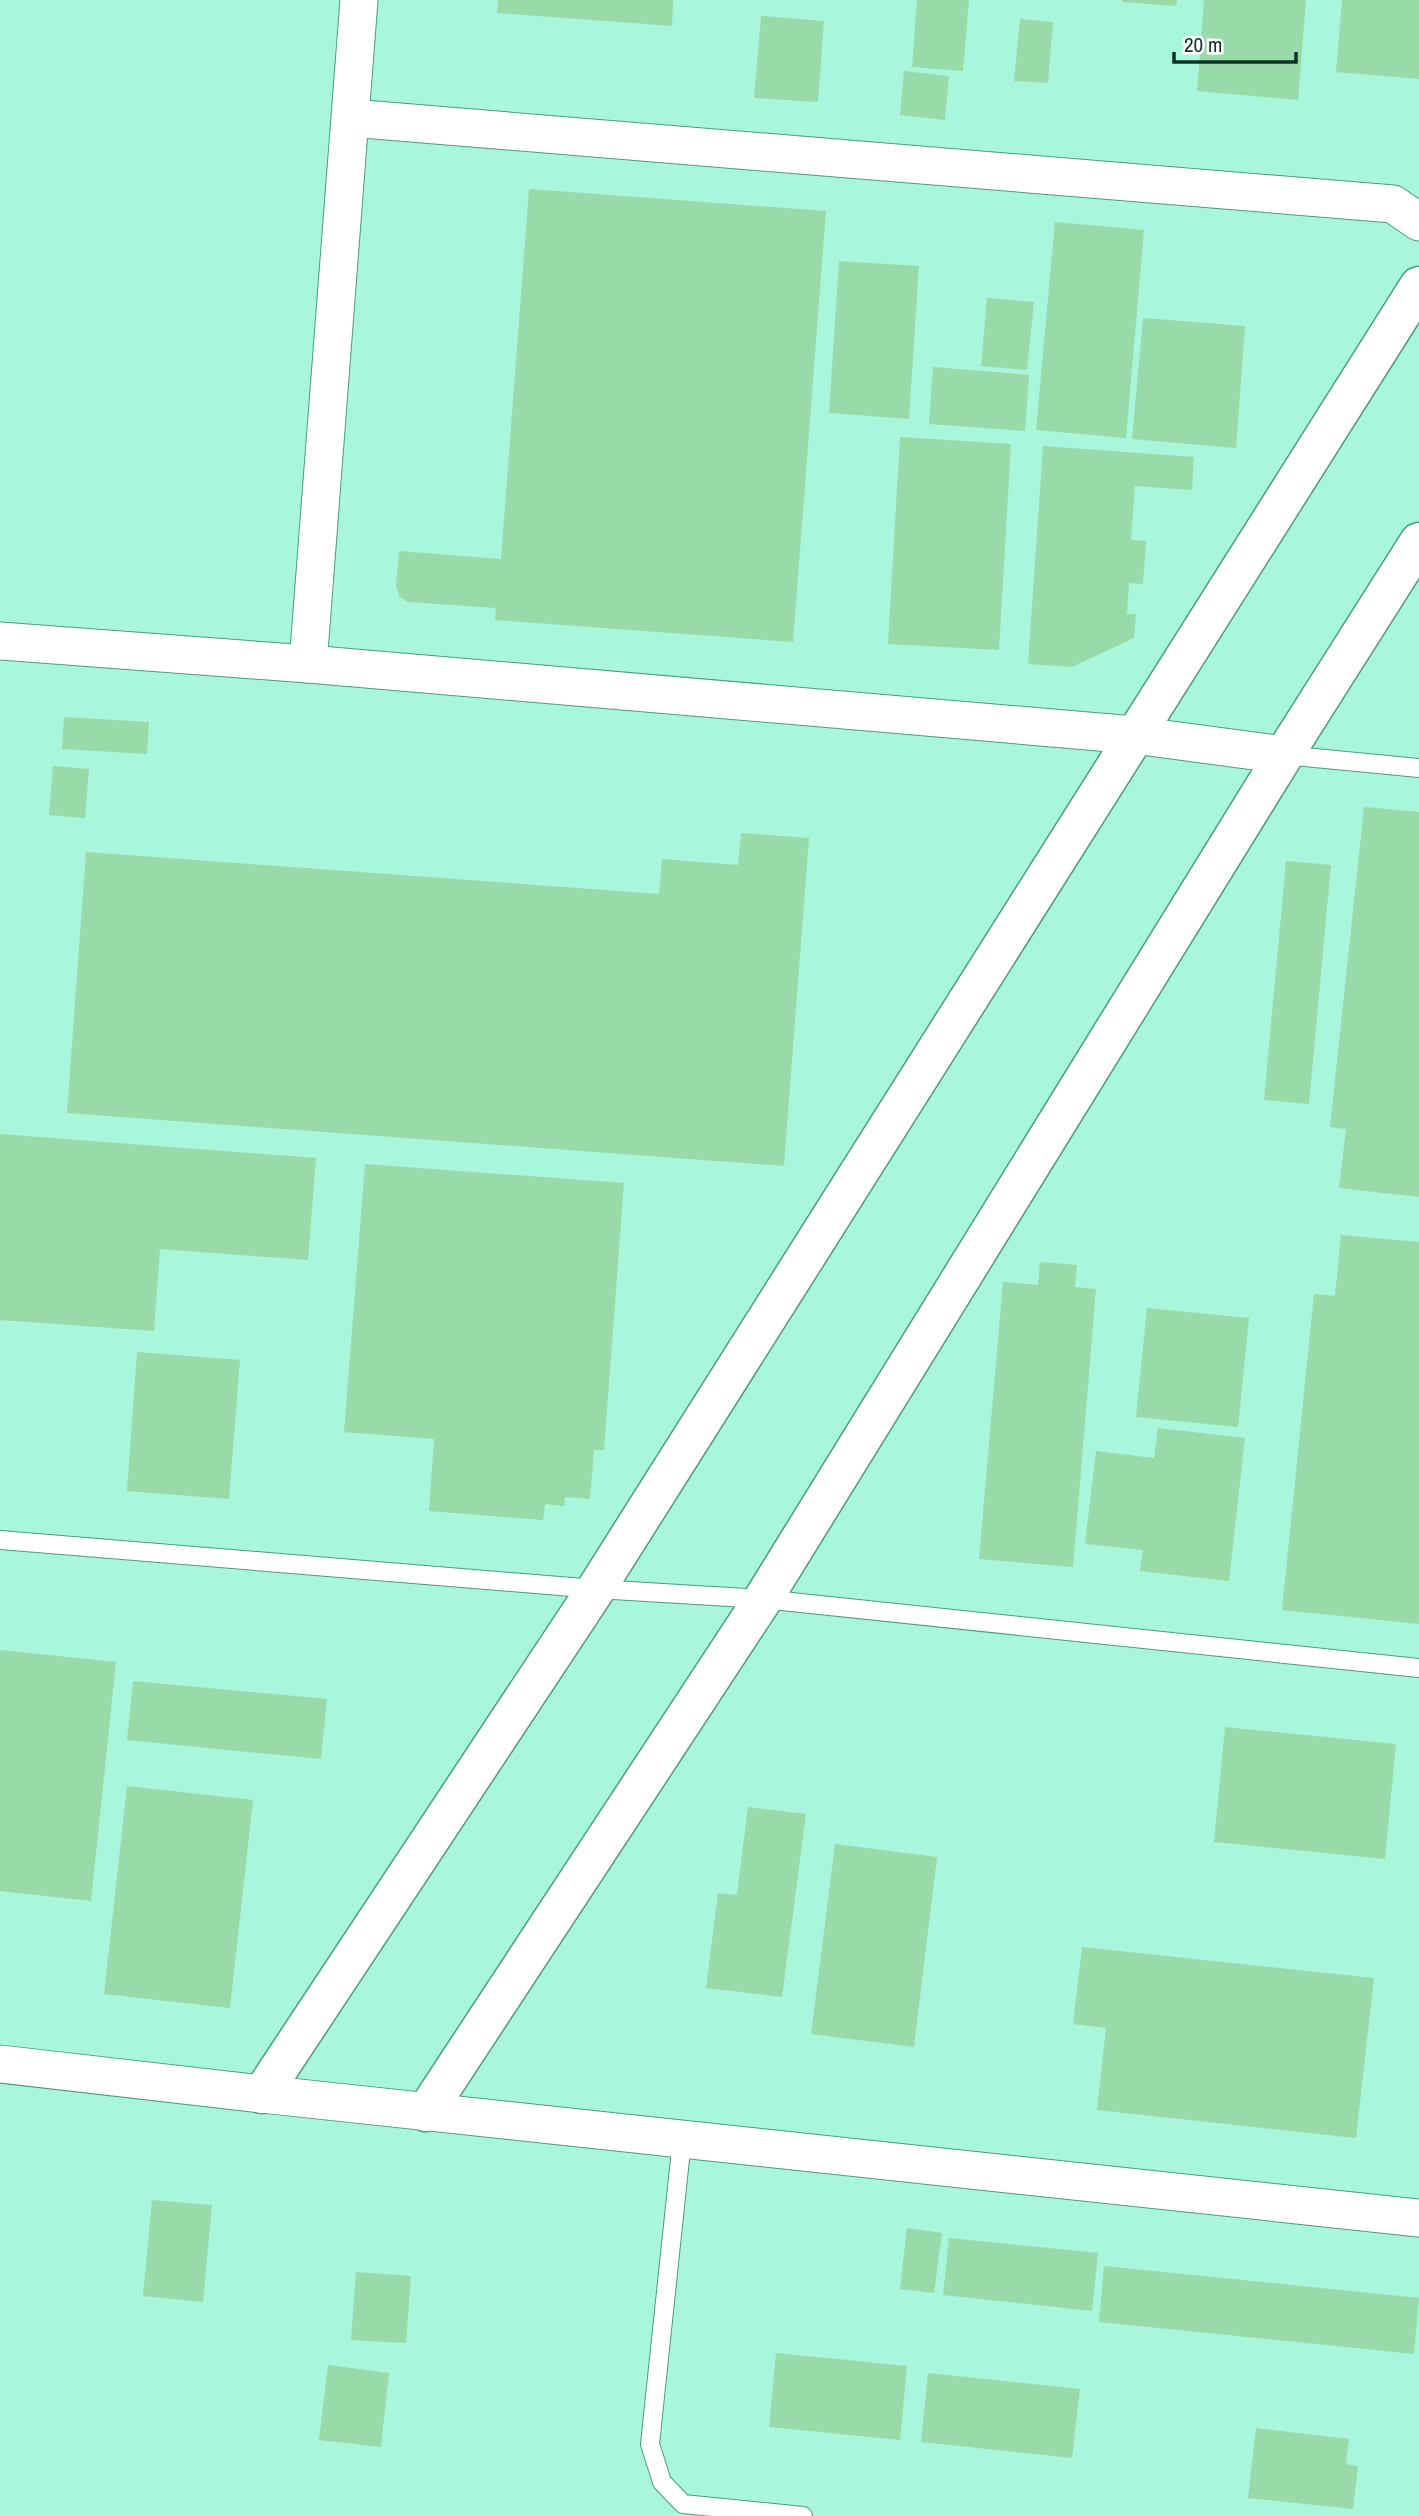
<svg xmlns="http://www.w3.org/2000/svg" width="1419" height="2516" font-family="'Archivo Narrow',sans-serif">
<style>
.building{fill:#98daa8}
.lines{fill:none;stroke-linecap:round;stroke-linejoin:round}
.lane-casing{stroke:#4e9b83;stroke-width:20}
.street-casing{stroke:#4e9b83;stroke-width:39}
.secondary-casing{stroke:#4e9b83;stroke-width:41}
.lane{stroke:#fff;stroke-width:18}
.street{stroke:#fff;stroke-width:37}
.secondary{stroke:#fff;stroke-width:38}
</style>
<rect width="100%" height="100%" fill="#a8f6dc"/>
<g class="building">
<path d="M498 0H673L672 26 497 13Z"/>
<path d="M917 0H969L963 71 912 67Z"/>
<path d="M1122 0H1177L1176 6 1122 2Z"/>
<path d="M1204 0H1306L1298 100 1197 91Z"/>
<path d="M1342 0H1419V79L1336 72Z"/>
<path d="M761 16 824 21 818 102 754 98Z"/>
<path d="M1020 19 1053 22 1048 83 1014 81Z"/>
<path d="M904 71 949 76 945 120 900 115Z"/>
<path d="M529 189 826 211 793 642 495 620 496 608 408 602 400 597 396 586 399 551 501 559Z"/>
<path d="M1055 222 1144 230 1126 438 1036 430Z"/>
<path d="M839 261 919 266 909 419 829 413Z"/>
<path d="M987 298 1034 302 1027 370 981 366Z"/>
<path d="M1143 318 1245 326 1236 448 1132 439Z"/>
<path d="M933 367 1029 375 1025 431 929 424Z"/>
<path d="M900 437 1011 444 999 650 888 644Z"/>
<path d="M1043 446 1194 457 1192 490 1135 486 1131 540 1146 541 1143 584 1129 583 1127 614H1136L1134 638 1072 667 1028 664Z"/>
<path d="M64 717 149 722 147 754 62 749Z"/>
<path d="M53 766 89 769 85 818 49 815Z"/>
<path d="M1364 807 1419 812V1197L1339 1188 1346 1129 1330 1127Z"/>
<path d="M741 833 809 838 784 1166 67 1113 86 852 659 894 662 859 738 865Z"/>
<path d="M1286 861 1331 865 1309 1104 1264 1100Z"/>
<path d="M0 1134 316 1158 308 1260 160 1249 154 1331 0 1320Z"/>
<path d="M365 1164 624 1183 604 1450H594L590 1499 565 1497 564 1506 545 1504 543 1520 429 1511 434 1439 344 1432Z"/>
<path d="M1341 1235 1419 1242V1624L1282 1610 1314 1294 1335 1296Z"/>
<path d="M1040 1262 1077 1265 1075 1287 1096 1289 1073 1567 979 1559 1003 1282 1038 1285Z"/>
<path d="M1147 1308 1249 1318 1238 1427 1136 1417Z"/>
<path d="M137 1352 240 1360 229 1499 127 1491Z"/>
<path d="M1158 1428 1245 1438 1229 1581 1140 1571 1143 1550 1085 1544 1096 1451 1154 1458Z"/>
<path d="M0 1650 116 1662 91 1901 0 1891Z"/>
<path d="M133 1681 327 1699 321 1759 127 1740Z"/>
<path d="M1225 1727 1396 1744 1385 1859 1214 1842Z"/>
<path d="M127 1786 253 1800 230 2008 104 1994Z"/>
<path d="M748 1807 806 1814 782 1997 706 1988 718 1893 737 1895Z"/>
<path d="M835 1844 937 1857 914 2047 811 2034Z"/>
<path d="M1082 1947 1374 1978 1356 2138 1097 2110 1106 2028 1073 2024Z"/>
<path d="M152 2200 212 2205 203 2302 143 2296Z"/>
<path d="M907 2228 942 2233 934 2293 900 2289Z"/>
<path d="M949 2238 1098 2253 1092 2311 943 2295Z"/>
<path d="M1104 2266 1419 2298 1414 2354 1099 2322Z"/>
<path d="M356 2272 411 2276 406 2343 351 2340Z"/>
<path d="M776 2353 907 2366 900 2440 769 2427Z"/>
<path d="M328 2365 389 2373 381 2447 319 2440Z"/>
<path d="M928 2373 1080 2389 1072 2458 921 2442Z"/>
<path d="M1256 2428 1349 2439 1346 2464 1358 2466 1353 2509 1248 2498Z"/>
</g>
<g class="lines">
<defs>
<g id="lane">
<path d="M1284 755 1419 768"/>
<path d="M0 1540 596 1589 763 1599 1419 1668"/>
<path d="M682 2140 650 2444 662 2482 683 2504 803 2516"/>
</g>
<g id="street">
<path d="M351 118 1393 204 1419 222"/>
<path d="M0 641 308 664 1134 735 1284 755"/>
<path d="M308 664 359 0"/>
<path d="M0 2064 262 2094 1419 2218"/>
</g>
<g id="secondary">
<path d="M262 2094 596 1589 1419 286"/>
<path d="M426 2112 763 1599 1284 755 1419 542"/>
</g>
</defs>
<use href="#lane" class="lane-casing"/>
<use href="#street" class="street-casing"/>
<use href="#secondary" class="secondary-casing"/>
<use href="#lane" class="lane"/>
<use href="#street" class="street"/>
<use href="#secondary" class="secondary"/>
</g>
<path d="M1174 52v10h122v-10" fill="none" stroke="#103027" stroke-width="3.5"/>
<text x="1184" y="52" font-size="21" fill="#103027" stroke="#ffffff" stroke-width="5" paint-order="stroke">20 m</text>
</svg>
